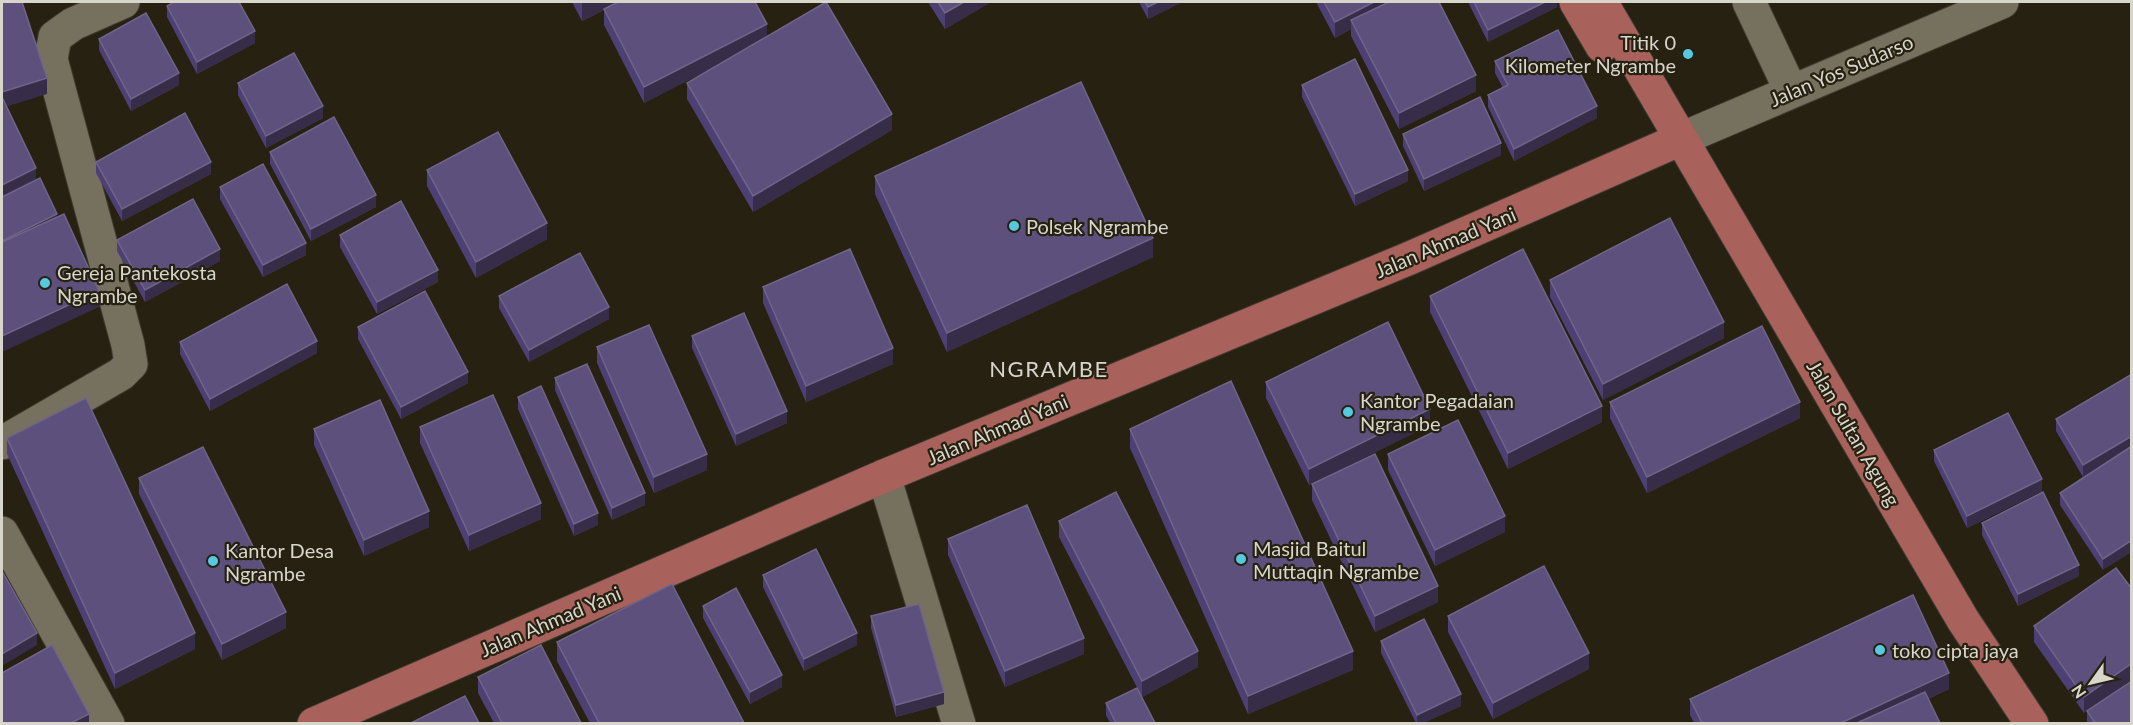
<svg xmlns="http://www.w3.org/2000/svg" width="2133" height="725" font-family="Lato,sans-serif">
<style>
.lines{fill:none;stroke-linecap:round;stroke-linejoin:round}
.minor-casing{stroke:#3f3b31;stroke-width:35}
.major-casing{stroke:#3f3b31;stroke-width:35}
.minor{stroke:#75715e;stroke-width:33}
.major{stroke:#a9615b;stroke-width:33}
.wall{fill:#4e4074}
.shaded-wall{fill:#382d48}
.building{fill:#5d507d;stroke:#706589;stroke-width:1.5}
.poi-dot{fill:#56c9e1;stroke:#262111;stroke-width:2}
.labels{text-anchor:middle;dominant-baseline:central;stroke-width:4.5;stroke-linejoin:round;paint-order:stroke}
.poi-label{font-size:20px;fill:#d8d5cb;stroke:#262111;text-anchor:start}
.street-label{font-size:20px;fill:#d8d5cb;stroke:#262111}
.quarter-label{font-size:22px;letter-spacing:1.5px;fill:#d8d5cb;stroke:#262111}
</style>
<rect width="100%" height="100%" fill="#262111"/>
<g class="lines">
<defs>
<g id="minor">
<path d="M1749 2 1791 91"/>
<path d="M1681 139 2002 2"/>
<path d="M2 443 121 374 131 364 128 345 51 59 55 37 73 24 123 2"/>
<path d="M884 476 959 724"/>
<path d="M2 533 108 724"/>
</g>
<g id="major">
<path d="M1576 2 1602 46"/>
<path d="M1601 2 1963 620 2032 724"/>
<path d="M314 724 884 476 1410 258 1681 139"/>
</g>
</defs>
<use href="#minor" class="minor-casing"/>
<use href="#major" class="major-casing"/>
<use href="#minor" class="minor"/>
<use href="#major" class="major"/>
</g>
<g class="wall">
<path d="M572 2H755L767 36 892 130 753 212 687 99V83L706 71 644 103 604 25V10L582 21Z"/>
<path d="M928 2H991L945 29Z"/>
<path d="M1139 2H1182L1148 19Z"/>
<path d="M1316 2H1439L1476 91 1399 129 1351 36V29L1335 38Z"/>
<path d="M1468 2H1557V7L1488 42Z"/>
<path d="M167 6 255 43 197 74 167 17Z"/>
<path d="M99 39 179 85 131 111 99 50Z"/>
<path d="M1495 61 1597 118 1514 161 1488 107V95L1503 88 1495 73Z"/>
<path d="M238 83 323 118 266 148 238 95Z"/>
<path d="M1302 85 1408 181 1355 206 1302 97Z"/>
<path d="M1403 134 1501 155 1424 191 1403 146Z"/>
<path d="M270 152 376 207 311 241 270 164Z"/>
<path d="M96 162 211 174 122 221 96 173Z"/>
<path d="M427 170 547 239 476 278 427 186Z"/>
<path d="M875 176 1153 257 947 352 875 194Z"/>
<path d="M220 187 306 255 263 277 220 199Z"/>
<path d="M340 235 438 282 377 314 340 247Z"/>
<path d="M117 240 220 261 145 302 117 251Z"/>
<path d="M1550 280 1724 338 1603 400 1550 297Z"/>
<path d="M763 287 893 364 806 402 763 303Z"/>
<path d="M499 296 609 319 529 362 499 308Z"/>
<path d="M1430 296 1602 422 1508 469 1430 312Z"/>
<path d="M358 327 468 383 401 419 358 339Z"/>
<path d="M692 336 787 423 736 446 692 348Z"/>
<path d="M180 342 317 353 210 411 180 354Z"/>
<path d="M597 347 707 470 654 493 597 363Z"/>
<path d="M2132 374 2103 570 2060 505V493L2083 477 2056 431V419Z"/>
<path d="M555 378 645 505 612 520 555 390Z"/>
<path d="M1266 382 1430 425 1309 485 1266 398Z"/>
<path d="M518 397 598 525 574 536 518 409Z"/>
<path d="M1610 402 1800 418 1647 493 1610 418Z"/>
<path d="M420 427 541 519 469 551 420 443Z"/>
<path d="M314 429 429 527 364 556 314 445Z"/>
<path d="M1130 429 1353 670 1248 714 1130 448Z"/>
<path d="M7 438 195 649 115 689 7 454Z"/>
<path d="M1934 450 2042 491 1967 528 1934 461Z"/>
<path d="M1388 454 1505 532 1435 566 1388 470Z"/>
<path d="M139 478 286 628 222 660 139 494Z"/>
<path d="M1312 484 1438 602 1375 632 1312 500Z"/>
<path d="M1059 521 1198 667 1142 697 1059 537Z"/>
<path d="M1982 523 2079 576 2018 606 1982 535Z"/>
<path d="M948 539 1084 654 1005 687 948 555Z"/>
<path d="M763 575 857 645 804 671 763 587Z"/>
<path d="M2132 589V679L2084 713 2034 642V626Z"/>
<path d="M703 606 782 687 750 704 703 618Z"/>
<path d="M871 616 944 704 896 717 871 628Z"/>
<path d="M1448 616 1589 669 1493 719 1448 632Z"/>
<path d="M1381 641 1461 706 1423 723H1416L1381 653Z"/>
<path d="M557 642 744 723H590L557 661Z"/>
<path d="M478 677 581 723H494L478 693Z"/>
<path d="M1949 689 1928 699 1940 723H1694L1690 715V699Z"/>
<path d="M1106 703 1155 723H1110L1106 715Z"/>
<path d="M2087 711 2132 723H2087Z"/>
</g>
<g class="shaded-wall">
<path d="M582 2H620L582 21Z"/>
<path d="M964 2H991L945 29V13Z"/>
<path d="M1158 2H1182L1148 19V7Z"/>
<path d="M1374 2H1404L1351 20V29L1335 38V22Z"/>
<path d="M1545 2H1557V7L1488 42V30Z"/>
<path d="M767 24V40L644 103V87Z"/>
<path d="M255 31V43L197 74V62Z"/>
<path d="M179 73V85L131 111V99Z"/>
<path d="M1476 75V91L1399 129V113Z"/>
<path d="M47 78V94L2 108V92Z"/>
<path d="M323 106V118L266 148V136Z"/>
<path d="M1597 106V118L1514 161V149Z"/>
<path d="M892 114V130L753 212V196Z"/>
<path d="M1501 143V155L1424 191V179Z"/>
<path d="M211 162V174L122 221V209Z"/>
<path d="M36 168V184L2 201V185Z"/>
<path d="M1408 170V181L1355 206V194Z"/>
<path d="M376 195V207L311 241V229Z"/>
<path d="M57 214V226L2 253V241Z"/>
<path d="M547 223V239L476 278V262Z"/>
<path d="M1153 238V257L947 352V333Z"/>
<path d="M306 243V255L263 277V265Z"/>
<path d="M220 249V261L145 302V290Z"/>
<path d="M438 270V282L377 314V302Z"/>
<path d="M99 291V307L2 352V336Z"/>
<path d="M609 307V319L529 362V350Z"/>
<path d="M1724 322V338L1603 400V384Z"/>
<path d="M317 341V353L210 411V399Z"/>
<path d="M893 348V364L806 402V386Z"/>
<path d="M468 372V383L401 419V407Z"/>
<path d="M1800 402V418L1647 493V477Z"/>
<path d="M1602 406V422L1508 469V453Z"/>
<path d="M1430 409V425L1309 485V469Z"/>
<path d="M787 411V423L736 446V434Z"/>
<path d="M2132 436V448L2083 477V465Z"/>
<path d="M707 454V470L654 493V477Z"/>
<path d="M2042 479V491L1967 528V516Z"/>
<path d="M645 493V505L612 520V508Z"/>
<path d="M541 503V519L469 551V535Z"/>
<path d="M429 511V527L364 556V540Z"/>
<path d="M598 513V525L574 536V524Z"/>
<path d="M1505 516V532L1435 566V550Z"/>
<path d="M2132 540V552L2103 570V559Z"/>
<path d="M2079 565V576L2018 606V594Z"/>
<path d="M1438 586V602L1375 632V616Z"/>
<path d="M286 612V628L222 660V644Z"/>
<path d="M37 633V645L2 666V654Z"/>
<path d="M195 633V649L115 689V673Z"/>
<path d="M857 633V645L804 671V659Z"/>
<path d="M1084 638V654L1005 687V671Z"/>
<path d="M1198 651V667L1142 697V681Z"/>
<path d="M1353 651V670L1248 714V696Z"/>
<path d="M1589 653V669L1493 719V703Z"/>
<path d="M2132 663V679L2084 713V697Z"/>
<path d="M1949 673V689L1875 723H1841Z"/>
<path d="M782 675V687L750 704V692Z"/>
<path d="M944 692V704L896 717V705Z"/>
<path d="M1461 694V706L1423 723H1417V715Z"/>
<path d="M89 714V723H71Z"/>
</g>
<g class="building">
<path d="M2 2H22L47 78 2 92Z"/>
<path d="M174 2H239L255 31 197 62 167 6Z"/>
<path d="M618 2H755L767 24 644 87 604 9Z"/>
<path d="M826 2 892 114 753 196 687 83Z"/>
<path d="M938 2H964L945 13Z"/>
<path d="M1145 2H1158L1148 7Z"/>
<path d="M1324 2H1374L1335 22Z"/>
<path d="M1389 2H1439L1476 75 1399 113 1351 20Z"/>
<path d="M1474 2H1545L1488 30Z"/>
<path d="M146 13 179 73 131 99 99 39Z"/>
<path d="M1558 30 1597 106 1514 149 1488 95 1508 85 1495 61Z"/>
<path d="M294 53 323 106 266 136 238 83Z"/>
<path d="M1355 59 1408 170 1355 194 1302 85Z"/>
<path d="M1081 82 1153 238 947 333 875 176Z"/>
<path d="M2 97 36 168 2 185Z"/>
<path d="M1480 97 1501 143 1424 179 1403 134Z"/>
<path d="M185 113 211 162 122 209 96 162Z"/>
<path d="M334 117 376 195 311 229 270 152Z"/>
<path d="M498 132 547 223 476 262 427 170Z"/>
<path d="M263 164 306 243 263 265 220 187Z"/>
<path d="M40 178 57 214 2 241V197Z"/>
<path d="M193 199 220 249 145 290 117 240Z"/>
<path d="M401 201 438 270 377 302 340 235Z"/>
<path d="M64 214 99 291 2 336V242Z"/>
<path d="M1670 218 1724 322 1603 384 1550 280Z"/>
<path d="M850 249 893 348 806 386 763 287Z"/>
<path d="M1523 249 1602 406 1508 453 1430 296Z"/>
<path d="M580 253 609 307 529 350 499 296Z"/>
<path d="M287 284 317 341 210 399 180 342Z"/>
<path d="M425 291 468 372 401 407 358 327Z"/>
<path d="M744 313 787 411 736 434 692 336Z"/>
<path d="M1388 322 1430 409 1309 469 1266 382Z"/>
<path d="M649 325 707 454 654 477 597 347Z"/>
<path d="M1762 326 1800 402 1647 477 1610 402Z"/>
<path d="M587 364 645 493 612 508 555 378Z"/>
<path d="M2132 374V436L2083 465 2056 419Z"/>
<path d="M1231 381 1353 651 1248 696 1130 429Z"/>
<path d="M541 386 598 513 574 524 518 397Z"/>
<path d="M493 395 541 503 469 535 420 427Z"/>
<path d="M86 398 195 633 115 673 7 438Z"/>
<path d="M380 400 429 511 364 540 314 429Z"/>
<path d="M2008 413 2042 479 1967 516 1934 450Z"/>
<path d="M1458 420 1505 516 1435 550 1388 454Z"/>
<path d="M2132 446V540L2103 559 2060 493Z"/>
<path d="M203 447 286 612 222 644 139 478Z"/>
<path d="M1375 454 1438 586 1375 616 1312 484Z"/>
<path d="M1116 492 1198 651 1142 681 1059 521Z"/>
<path d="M2043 492 2079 565 2018 594 1982 523Z"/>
<path d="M1027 505 1084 638 1005 671 948 539Z"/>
<path d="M816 549 857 633 804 659 763 575Z"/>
<path d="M1544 566 1589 653 1493 703 1448 616Z"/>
<path d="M2116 568 2132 589V663L2084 697 2034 626Z"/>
<path d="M2 571 37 633 2 654Z"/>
<path d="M672 584 744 723H599L557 642Z"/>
<path d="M736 588 782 675 750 692 703 606Z"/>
<path d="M1913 595 1949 673 1841 723H1702L1690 699Z"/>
<path d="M919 604 944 692 896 705 871 616Z"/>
<path d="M1424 619 1461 694 1417 715 1381 641Z"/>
<path d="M52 645 89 714 71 723H2V673Z"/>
<path d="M541 645 581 723H502L478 677Z"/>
<path d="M2132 681V723H2095L2087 711Z"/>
<path d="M1137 688 1155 723H1116L1106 703Z"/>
<path d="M1925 692 1940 723H1857Z"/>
<path d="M465 696 479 723H411Z"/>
</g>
<g class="poi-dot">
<circle cx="1688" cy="54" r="6"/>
<circle cx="1014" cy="226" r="6"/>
<circle cx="45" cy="283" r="6"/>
<circle cx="1348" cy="412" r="6"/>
<circle cx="1241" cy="559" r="6"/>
<circle cx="213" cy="561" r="6"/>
<circle cx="1880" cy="650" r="6"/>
</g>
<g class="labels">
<g class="poi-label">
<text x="1676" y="42" text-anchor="end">Titik 0<tspan x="1676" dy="23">Kilometer Ngrambe</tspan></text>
<text x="1026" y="226">Polsek Ngrambe</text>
<text x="57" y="272">Gereja Pantekosta<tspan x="57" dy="23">Ngrambe</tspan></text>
<text x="1360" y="400">Kantor Pegadaian<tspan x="1360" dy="23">Ngrambe</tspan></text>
<text x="1253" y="548">Masjid Baitul<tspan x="1253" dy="23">Muttaqin Ngrambe</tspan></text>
<text x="225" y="550">Kantor Desa<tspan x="225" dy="23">Ngrambe</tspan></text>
<text x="1892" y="650">toko cipta jaya</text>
</g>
<g class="street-label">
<text transform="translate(1841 70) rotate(-23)">Jalan Yos Sudarso</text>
<text transform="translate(1445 242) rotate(-23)">Jalan Ahmad Yani</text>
<text transform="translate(997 429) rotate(-23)">Jalan Ahmad Yani</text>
<text transform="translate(1854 433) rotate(60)">Jalan Sultan Agung</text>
<text transform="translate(550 621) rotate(-23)">Jalan Ahmad Yani</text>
</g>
<g class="quarter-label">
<text x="1049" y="368">NGRAMBE</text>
</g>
</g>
<rect width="2133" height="725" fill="none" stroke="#d8d5cb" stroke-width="6"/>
<g transform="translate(2091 683) rotate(236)" stroke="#262111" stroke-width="4.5" paint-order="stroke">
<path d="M0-4.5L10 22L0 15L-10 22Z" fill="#d8d5cb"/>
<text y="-9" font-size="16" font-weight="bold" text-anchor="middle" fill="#d8d5cb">N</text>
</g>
</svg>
